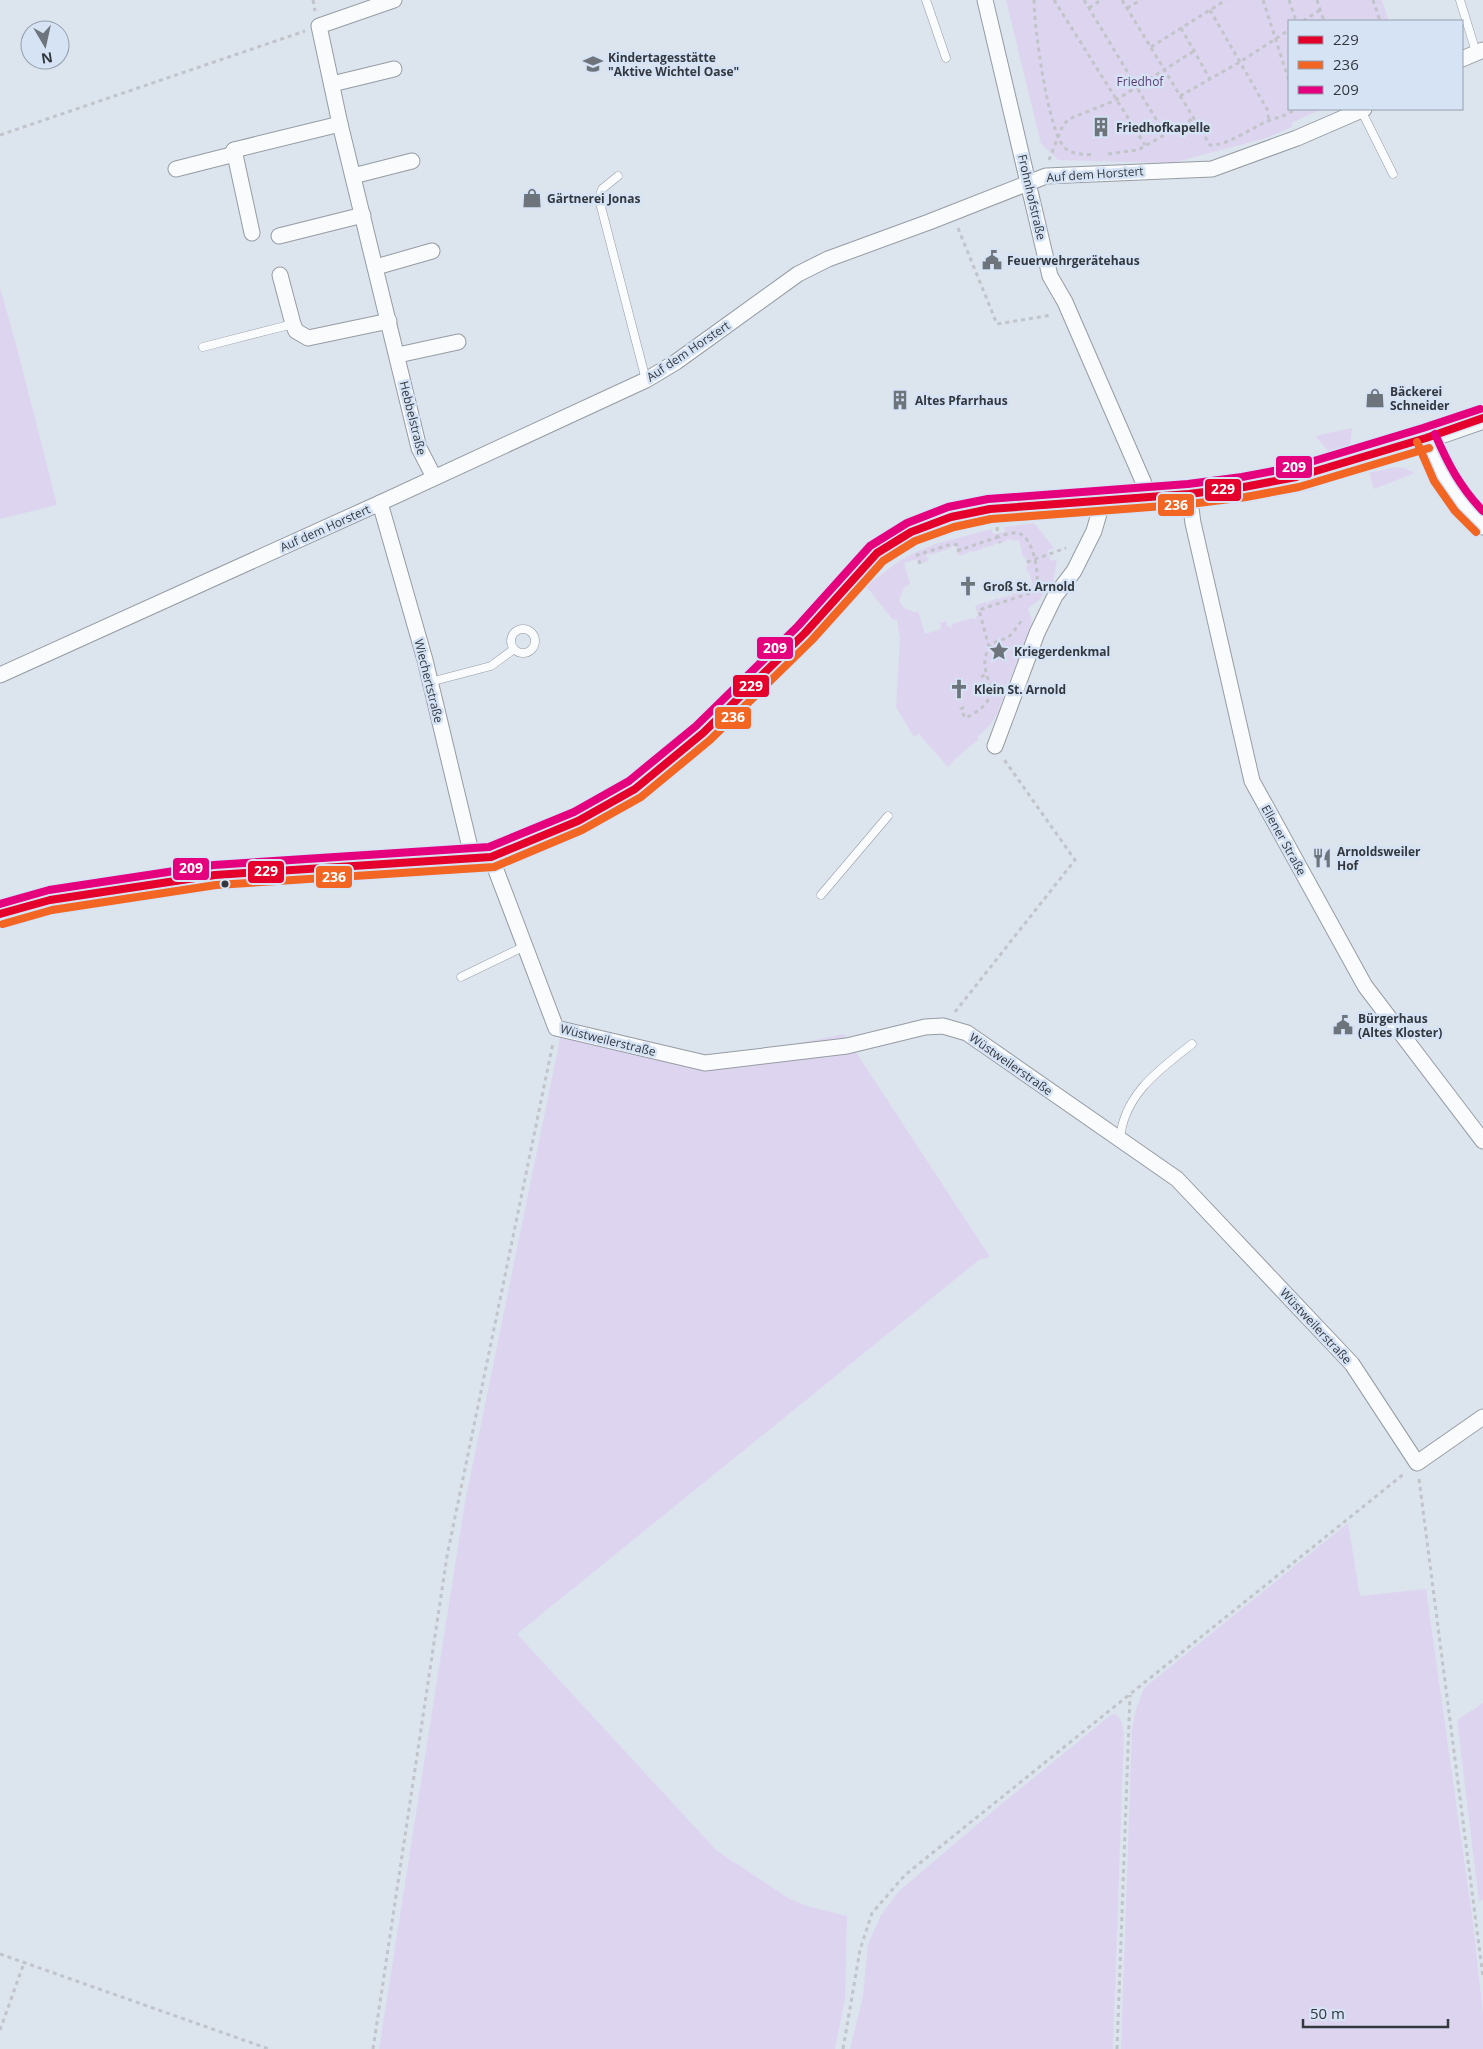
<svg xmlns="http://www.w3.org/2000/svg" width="1483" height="2049" font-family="'Open Sans',sans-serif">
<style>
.green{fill:#ddd5f0;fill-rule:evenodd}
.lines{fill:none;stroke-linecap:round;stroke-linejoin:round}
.service-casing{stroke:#969ca3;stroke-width:9}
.minor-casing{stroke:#969ca3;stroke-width:17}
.tertiary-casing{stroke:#969ca3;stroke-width:21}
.secondary-casing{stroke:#969ca3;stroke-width:23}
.path{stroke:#c1c4c8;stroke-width:3;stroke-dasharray:4 4;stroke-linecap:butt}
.service{stroke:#fafbfc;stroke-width:8}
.minor{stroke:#fafbfc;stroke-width:15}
.tertiary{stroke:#fafbfc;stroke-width:19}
.secondary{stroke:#f4f7f8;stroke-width:21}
.bus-1-casing{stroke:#d5e3f5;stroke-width:11}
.bus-2-casing{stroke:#d5e3f5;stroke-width:11}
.bus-3-casing{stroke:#d5e3f5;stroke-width:11}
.bus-1{stroke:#e4002b;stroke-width:8}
.bus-2{stroke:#f26522;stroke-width:8}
.bus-3{stroke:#e5007d;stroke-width:8}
.bus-dot{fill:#33383f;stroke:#d5e3f5;stroke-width:2}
.labels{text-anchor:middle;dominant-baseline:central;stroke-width:5;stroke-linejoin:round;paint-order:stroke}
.poi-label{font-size:12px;font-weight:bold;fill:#33383f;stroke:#d5e3f5;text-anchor:start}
.park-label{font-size:12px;fill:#5a3d73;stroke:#d5e3f5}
.street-label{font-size:12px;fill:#33383f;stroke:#d5e3f5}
.line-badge{stroke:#d5e3f5;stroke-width:2}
.badge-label{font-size:14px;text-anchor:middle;font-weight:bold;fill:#fff}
</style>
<rect width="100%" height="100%" fill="#dce4ee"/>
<g class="green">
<path d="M1006 0H1382L1389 21H1289V109H1322L1291 123 1292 127 1266 138 1172 163 1058 160 1041 144Z"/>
<path d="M0 288 16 344 57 505 0 519Z"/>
<path d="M1352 428 1350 448 1332 455 1315 436Z"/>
<path d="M1311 459 1313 461 1270 472 1196 482V481C1235 476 1272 470 1311 459Z"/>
<path d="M1394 467 1404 468 1415 473 1374 489 1369 473Z"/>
<path d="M1315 486 1316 489 1279 497 1218 506 1233 501Z"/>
<path d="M1034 523 1054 548 1047 551 1051 561 1057 559 1053 582 1039 600 1028 608 1032 622 997 714 990 725 977 737 979 739 956 758 948 767 919 734 914 737 896 707 900 639 897 620H893L866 586 902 559 918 551 935 544 991 529 993 534 1005 532 1004 527ZM1007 538 1008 540 1012 539 1013 541 1019 540 1023 557H1025L1028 566 1026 567 1027 572H1029L1033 585 1024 590 1023 593 1022 591 1012 594 1011 597 1010 595 1000 598V600L998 598 988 602 987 604 985 602 975 606 978 615 976 616V619L974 620 973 618 952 624V627L950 628 949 626H946L947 621 940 623 941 629 925 634 918 611 914 612 904 608 899 600 904 588 910 584 904 563 917 559 919 564 929 561 928 558H926L927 553 930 555 951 548 953 545 956 547 959 556 970 552V550L972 552 982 549 983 546 984 548 994 545 995 542 996 544 1006 541Z"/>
<path d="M562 1029 705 1063 844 1034 990 1257 979 1260 517 1634 717 1851 788 1898 807 1906 847 1916 845 1999 835 2049H379L465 1502Z"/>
<path d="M1348 1523 1360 1596 1426 1589 1473 1923 1483 2014V2049H1121L1132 1728 1136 1709 1144 1688Z"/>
<path d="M1483 1703V1899L1479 1902 1457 1720Z"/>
<path d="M1112 1714C1122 1715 1122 1724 1124 1733L1113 2049H850L863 1996 868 1944 881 1915 899 1891 999 1806Z"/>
</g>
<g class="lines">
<defs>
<g id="service">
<path d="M926 0 946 58"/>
<path d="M1460 0 1476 52"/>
<path d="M1361 110 1393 174"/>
<path d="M618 176 602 189 599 199 646 380"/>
<path d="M203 347 293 324"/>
<circle cx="523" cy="641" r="12"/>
<path d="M430 682 491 666 514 649"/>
<path d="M821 895 888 816"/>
<path d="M461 977 525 946"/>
<path d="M1120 1140C1123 1095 1160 1069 1192 1044"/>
</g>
<g id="minor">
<path d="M394 0 319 26 340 124 419 448 434 477"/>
<path d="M985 0 1050 276 1065 302 1149 495"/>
<path d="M1462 59 1483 50"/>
<path d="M332 84 394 69"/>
<path d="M234 150 252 233"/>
<path d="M176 169 231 155 234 150 340 124"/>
<path d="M353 176 412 161"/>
<path d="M279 236 363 215"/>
<path d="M376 267 432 251"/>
<path d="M280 275 293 324 296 331 308 338 389 321"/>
<path d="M398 355 458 342"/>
<path d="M1189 494 1193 523 1252 781 1365 986 1483 1141"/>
<path d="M380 503 425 660 473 860"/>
<path d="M0 675 380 503 646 380 676 362 798 274 828 259 929 222 1046 176 1212 169 1297 138 1364 109"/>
<path d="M995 746 1037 633 1055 596 1074 571 1094 531 1103 500"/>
<path d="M491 857 556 1028 705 1063 847 1046 925 1027 943 1026 967 1033 1177 1179 1352 1364 1417 1463 1483 1417"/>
</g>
<path id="tertiary" d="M1426 438 1442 475 1463 505 1483 525"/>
<path id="secondary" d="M0 914 50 900 215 875 491 857 578 821 635 789 703 733 805 633 877 553 911 532 951 517 990 509 1189 494 1244 487 1296 477 1426 438 1483 418"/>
</defs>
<use href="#service" class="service-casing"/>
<use href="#minor" class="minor-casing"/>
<use href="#tertiary" class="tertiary-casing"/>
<use href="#secondary" class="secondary-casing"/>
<g class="path">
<path d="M313 0 315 11"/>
<path d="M1034 0C1034 25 1048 133 1065 148 1073 155 1084 154 1095 155"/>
<path d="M1054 0 1145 145"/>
<path d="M1084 0 1165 134"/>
<path d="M1122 0 1210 145C1225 147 1253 127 1268 121 1278 117 1286 116 1296 109"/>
<path d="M1263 0 1289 81"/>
<path d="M1289 0 1296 21"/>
<path d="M1317 0 1324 21"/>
<path d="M1373 0 1380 21"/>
<path d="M1089 8 1101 0"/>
<path d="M1127 8 1141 0"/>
<path d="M1210 10 1267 109 1269 120"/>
<path d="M1303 21 1320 10"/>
<path d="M1181 28 1210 79"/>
<path d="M1151 47 1226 0"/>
<path d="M1180 96 1240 62 1289 30"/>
<path d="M0 135 305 31"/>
<path d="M1108 154 1138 150 1194 118"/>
<path d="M1049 160 1063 125 1069 119 1116 100 1194 51"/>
<path d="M958 228 997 324 1052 315"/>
<path d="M997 527 998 537C1004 535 1012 532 1018 533 1034 537 1040 576 1036 589"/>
<path d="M957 551 998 537 1000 543"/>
<path d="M1027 562 1066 548"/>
<path d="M920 564 917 555 952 544 958 545 960 550"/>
<path d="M989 647 979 610 1033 592 1036 589 1039 592"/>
<path d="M981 677 987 674"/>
<path d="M964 707 961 709 965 718C1014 695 974 677 988 650 992 641 999 641 1007 638 1011 636 1020 622 1024 618"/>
<path d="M955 1012 1075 860 1003 758"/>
<path d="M1419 1479 1483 1977"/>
<path d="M0 1954 269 2049"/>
<path d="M0 2030 24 1963"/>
<path d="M373 2049 447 1556 553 1043"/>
<path d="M843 2049 860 1950 872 1913 905 1875 1405 1473"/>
<path d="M1117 2049 1130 1695"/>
</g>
<use href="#service" class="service"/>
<use href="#minor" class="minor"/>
<use href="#tertiary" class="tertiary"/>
<use href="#secondary" class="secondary"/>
<defs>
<path id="bus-1" d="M0 914 50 900 215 875 491 857 578 821 635 789 703 733 805 633 877 553 911 532 951 517 990 509 1189 494 1244 487 1296 477 1426 438 1483 418"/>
<g id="bus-2">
<path d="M1417 442 1434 481 1455 511 1476 532"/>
<path d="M3 924 52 910 216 885 494 867 582 830 641 797 710 740 812 640 883 561 915 541 954 527 991 519 1190 504 1246 497 1299 487 1429 448"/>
</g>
<g id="bus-3">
<path d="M1435 434C1448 464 1460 487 1483 511"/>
<path d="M0 904 49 890 214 865 489 847 574 812 629 781 696 726 798 626 870 546 907 523 948 507 988 499 1188 484 1242 477 1294 467 1423 428 1480 409"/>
</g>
</defs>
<use href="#bus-1" class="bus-1-casing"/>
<use href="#bus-2" class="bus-2-casing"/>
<use href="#bus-3" class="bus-3-casing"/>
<use href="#bus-1" class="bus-1"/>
<use href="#bus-2" class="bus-2"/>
<use href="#bus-3" class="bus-3"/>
</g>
<defs>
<symbol id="school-bare" viewBox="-9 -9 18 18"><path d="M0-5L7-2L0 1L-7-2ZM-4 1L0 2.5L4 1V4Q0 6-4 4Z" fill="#6e747c" stroke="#d5e3f5" stroke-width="2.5" paint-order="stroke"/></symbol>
<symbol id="building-bare" viewBox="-9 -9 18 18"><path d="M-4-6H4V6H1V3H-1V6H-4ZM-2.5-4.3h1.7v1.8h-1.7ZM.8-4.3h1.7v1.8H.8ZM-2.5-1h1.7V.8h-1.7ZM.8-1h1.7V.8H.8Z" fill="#6e747c" stroke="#d5e3f5" stroke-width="2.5" paint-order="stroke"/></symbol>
<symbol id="shop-bare" viewBox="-9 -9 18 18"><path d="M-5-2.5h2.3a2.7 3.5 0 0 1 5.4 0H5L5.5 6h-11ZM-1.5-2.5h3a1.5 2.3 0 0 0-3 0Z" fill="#6e747c" stroke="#d5e3f5" stroke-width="2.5" paint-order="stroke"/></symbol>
<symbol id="civic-bare" viewBox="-9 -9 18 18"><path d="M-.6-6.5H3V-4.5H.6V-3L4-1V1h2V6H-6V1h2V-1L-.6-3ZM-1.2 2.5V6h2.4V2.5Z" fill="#6e747c" stroke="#d5e3f5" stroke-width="2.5" paint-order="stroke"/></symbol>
<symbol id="church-bare" viewBox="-9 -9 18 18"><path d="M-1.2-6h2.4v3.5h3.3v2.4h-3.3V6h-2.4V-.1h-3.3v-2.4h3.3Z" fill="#6e747c" stroke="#d5e3f5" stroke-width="2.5" paint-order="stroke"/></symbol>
<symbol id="sight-bare" viewBox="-9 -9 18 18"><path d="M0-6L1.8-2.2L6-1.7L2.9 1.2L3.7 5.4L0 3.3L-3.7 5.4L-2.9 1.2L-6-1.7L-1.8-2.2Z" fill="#6e747c" stroke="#d5e3f5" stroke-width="2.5" paint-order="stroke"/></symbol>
<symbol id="restaurant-bare" viewBox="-9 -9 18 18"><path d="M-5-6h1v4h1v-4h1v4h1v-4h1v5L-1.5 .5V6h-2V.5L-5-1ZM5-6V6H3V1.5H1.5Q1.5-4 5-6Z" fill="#6e747c" stroke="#d5e3f5" stroke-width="2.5" paint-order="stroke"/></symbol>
</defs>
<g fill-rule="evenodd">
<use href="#school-bare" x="579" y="50" width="28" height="28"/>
<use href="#building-bare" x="1087" y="113" width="28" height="28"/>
<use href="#shop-bare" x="518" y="184" width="28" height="28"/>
<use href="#civic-bare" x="978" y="246" width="28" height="28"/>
<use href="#shop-bare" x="1361" y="384" width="28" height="28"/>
<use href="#building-bare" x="886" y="386" width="28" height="28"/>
<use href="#church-bare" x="954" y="572" width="28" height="28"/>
<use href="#sight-bare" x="985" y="637" width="28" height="28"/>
<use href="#church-bare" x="945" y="675" width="28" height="28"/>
<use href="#restaurant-bare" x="1308" y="844" width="28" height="28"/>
<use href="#civic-bare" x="1329" y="1011" width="28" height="28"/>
</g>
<circle class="bus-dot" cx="225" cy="884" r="4.5"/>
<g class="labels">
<g class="poi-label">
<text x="608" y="57">Kindertagesstätte<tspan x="608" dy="14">"Aktive Wichtel Oase"</tspan></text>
<text x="1116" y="127">Friedhofkapelle</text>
<text x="547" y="198">Gärtnerei Jonas</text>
<text x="1007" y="260">Feuerwehrgerätehaus</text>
<text x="1390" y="391">Bäckerei<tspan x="1390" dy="14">Schneider</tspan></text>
<text x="915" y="400">Altes Pfarrhaus</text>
<text x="983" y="586">Groß St. Arnold</text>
<text x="1014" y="651">Kriegerdenkmal</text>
<text x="974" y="689">Klein St. Arnold</text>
<text x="1337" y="851">Arnoldsweiler<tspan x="1337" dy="14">Hof</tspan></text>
<text x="1358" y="1018">Bürgerhaus<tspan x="1358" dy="14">(Altes Kloster)</tspan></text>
</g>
<g class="park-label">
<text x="1140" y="81">Friedhof</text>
</g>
<g class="street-label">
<text transform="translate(1095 174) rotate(-4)">Auf dem Horstert</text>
<text transform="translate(1032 197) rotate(77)">Frohnhofstraße</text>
<text transform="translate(688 351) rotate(-34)">Auf dem Horstert</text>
<text transform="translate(413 418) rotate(76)">Hebbelstraße</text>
<text transform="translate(325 528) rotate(-24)">Auf dem Horstert</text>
<text transform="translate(429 681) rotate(76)">Wiechertstraße</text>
<text transform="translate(1284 840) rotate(61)">Ellener Straße</text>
<text transform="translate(608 1040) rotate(14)">Wüstweilerstraße</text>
<text transform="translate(1011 1064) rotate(35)">Wüstweilerstraße</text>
<text transform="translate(1316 1326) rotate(47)">Wüstweilerstraße</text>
</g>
</g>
<g class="line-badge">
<rect x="1275" y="455" width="38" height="24" rx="5" fill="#e5007d"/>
<rect x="1204" y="478" width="38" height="24" rx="5" fill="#e4002b"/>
<rect x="1157" y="493" width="38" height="24" rx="5" fill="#f26522"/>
<rect x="756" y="636" width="38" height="24" rx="5" fill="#e5007d"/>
<rect x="732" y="674" width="38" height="24" rx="5" fill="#e4002b"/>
<rect x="714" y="706" width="38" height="24" rx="5" fill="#f26522"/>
<rect x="172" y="857" width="38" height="24" rx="5" fill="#e5007d"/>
<rect x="247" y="860" width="38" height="24" rx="5" fill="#e4002b"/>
<rect x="315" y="865" width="38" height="24" rx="5" fill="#f26522"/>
</g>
<g class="badge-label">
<text x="1294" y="472">209</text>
<text x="1223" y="494">229</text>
<text x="1176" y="510">236</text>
<text x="775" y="653">209</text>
<text x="751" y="691">229</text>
<text x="733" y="722">236</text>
<text x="191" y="873">209</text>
<text x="266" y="876">229</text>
<text x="334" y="882">236</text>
</g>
<rect x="1288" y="20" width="175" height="90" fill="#d5e3f5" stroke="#949fac"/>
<rect x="1298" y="36" width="25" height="8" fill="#e4002b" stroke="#949fac"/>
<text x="1333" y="45" font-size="15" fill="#33383f">229</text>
<rect x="1298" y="61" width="25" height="8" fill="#f26522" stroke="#949fac"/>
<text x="1333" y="70" font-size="15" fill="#33383f">236</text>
<rect x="1298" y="86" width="25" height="8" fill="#e5007d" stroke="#949fac"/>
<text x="1333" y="95" font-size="15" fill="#33383f">209</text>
<g transform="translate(45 45) rotate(171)"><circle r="24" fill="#d5e3f5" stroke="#949fac"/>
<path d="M0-4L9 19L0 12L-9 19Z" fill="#6e747c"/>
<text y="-8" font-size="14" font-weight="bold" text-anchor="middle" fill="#33383f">N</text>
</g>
<path d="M1303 2019v8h145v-8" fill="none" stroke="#33383f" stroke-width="2.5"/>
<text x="1310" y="2019" font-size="15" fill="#33383f" stroke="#d5e3f5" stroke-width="4" paint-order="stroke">50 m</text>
</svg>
